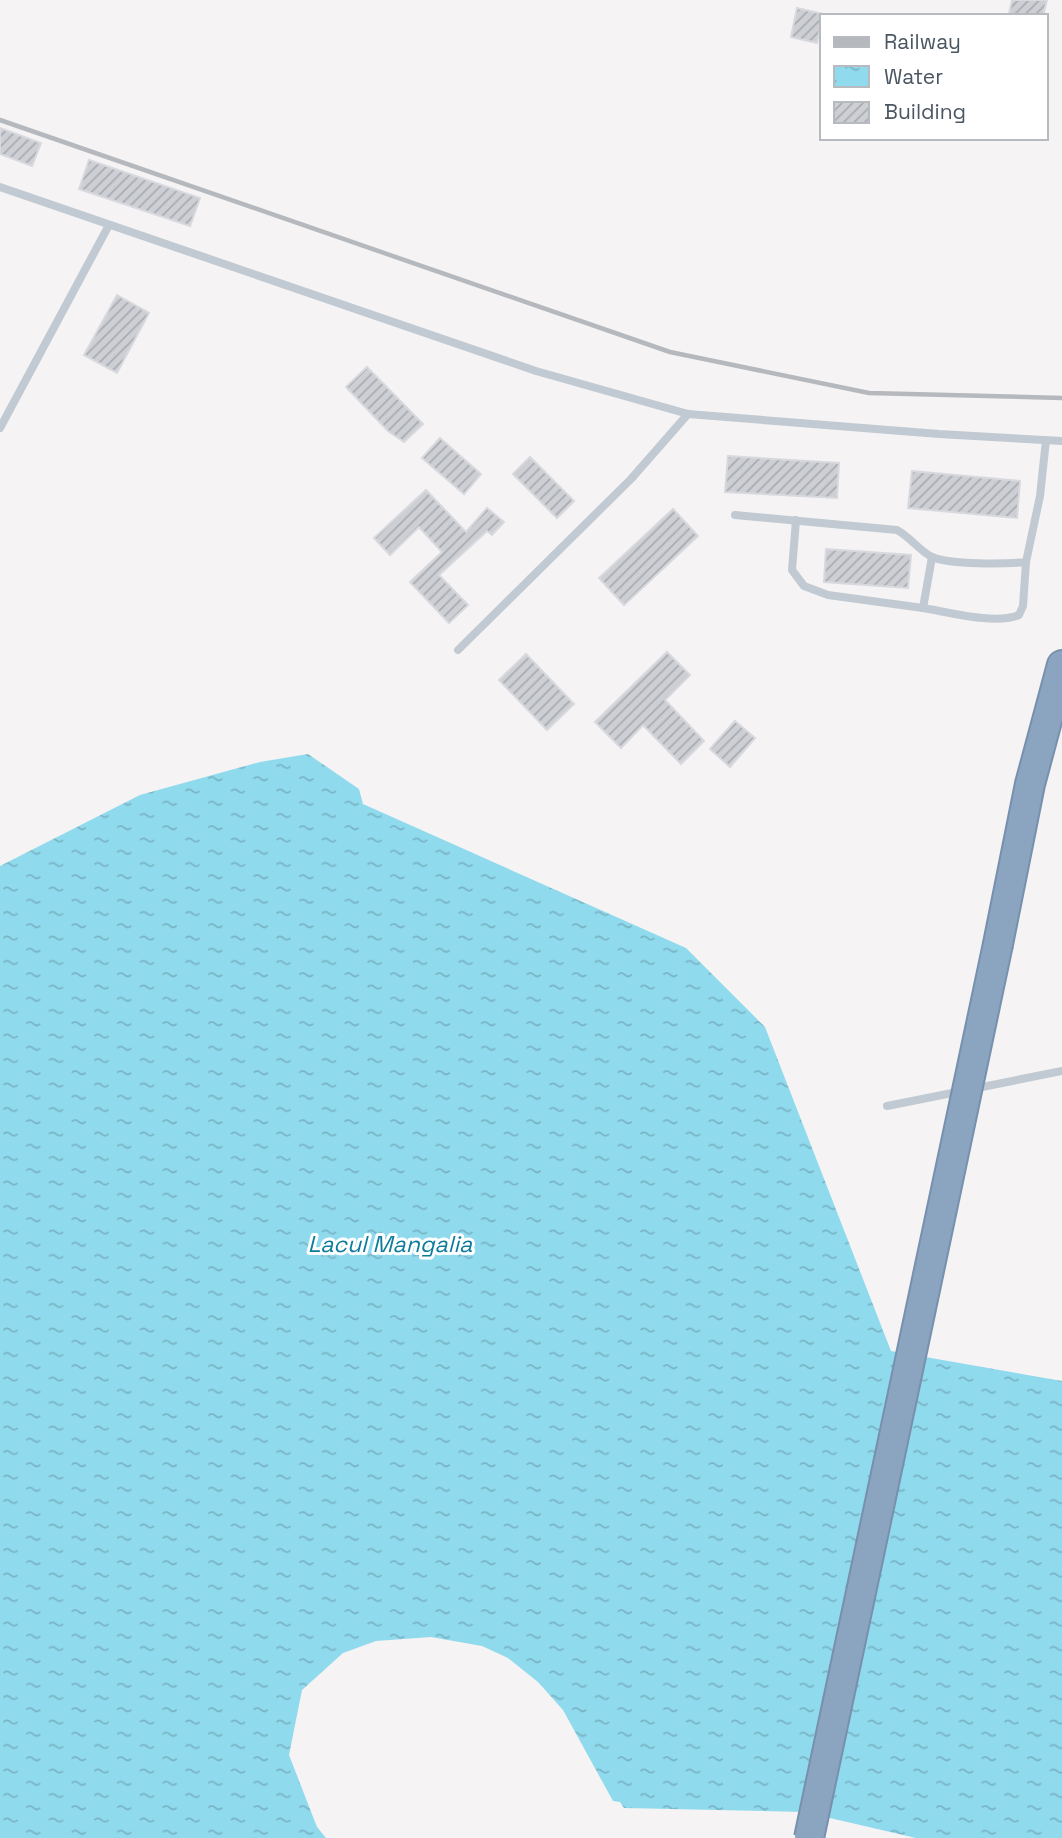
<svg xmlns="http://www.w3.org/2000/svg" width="1062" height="1838" font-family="'Space Grotesk',sans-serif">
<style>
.water{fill:url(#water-ripples)}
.building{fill:url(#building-hatch);stroke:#d7d9de;stroke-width:2}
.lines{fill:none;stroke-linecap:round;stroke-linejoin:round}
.highway-casing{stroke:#7690ad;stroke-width:32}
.lane{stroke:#c1cad2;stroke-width:8}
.highway{stroke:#8ba5c1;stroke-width:28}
.rail{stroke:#b5b8bd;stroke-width:4.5}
.highway-bridge-casing{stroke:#7690ad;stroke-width:32;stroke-linecap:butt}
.highway-bridge{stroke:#8ba5c1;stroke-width:28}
.labels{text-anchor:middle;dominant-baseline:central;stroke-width:6;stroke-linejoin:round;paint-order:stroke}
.water-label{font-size:23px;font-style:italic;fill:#0c7c9b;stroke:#fff}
</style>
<defs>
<pattern id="water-ripples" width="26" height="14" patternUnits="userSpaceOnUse" patternTransform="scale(1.75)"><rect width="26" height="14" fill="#90daee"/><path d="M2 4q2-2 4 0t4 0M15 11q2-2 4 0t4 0" fill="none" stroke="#78b4c4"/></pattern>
<pattern id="building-hatch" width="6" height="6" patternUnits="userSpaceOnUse" patternTransform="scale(1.75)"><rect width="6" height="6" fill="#cdcfd5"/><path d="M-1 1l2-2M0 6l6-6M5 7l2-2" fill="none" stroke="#a8abb0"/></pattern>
</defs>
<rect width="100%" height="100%" fill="#f5f3f3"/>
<path class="water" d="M308 754 359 789 363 804 686 948 765 1027 891 1351 1062 1381V1838H916L804 1812 624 1808 620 1802 613 1801 563 1710 538 1682 508 1658 482 1646 431 1637 376 1641 343 1653 302 1690 289 1755 317 1827 326 1838H0V866L140 795 260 762Z"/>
<g class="building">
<path d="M1012 0H1047L1043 16 1009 14Z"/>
<path d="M797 8 823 14 817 43 791 37Z"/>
<path d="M0 128 41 143 32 166 0 154Z"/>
<path d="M89 160 200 198 190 226 79 189Z"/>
<path d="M117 295 149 313 117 373 84 355Z"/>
<path d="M367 367 423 424 404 442 388 431 346 387Z"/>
<path d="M440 438 481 474 464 494 422 458Z"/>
<path d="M728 456 839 463 837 498 725 492Z"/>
<path d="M530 457 574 501 557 518 513 474Z"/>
<path d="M912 471 1020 481 1017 518 908 508Z"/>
<path d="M426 490 466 532 487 508 504 522 492 535 487 531 439 575 468 605 449 623 410 582 442 552 419 527 390 555 374 538Z"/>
<path d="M673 509 698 536 624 605 599 578Z"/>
<path d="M826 549 911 555 908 588 824 582Z"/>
<path d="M667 652 690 675 665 700 704 741 681 764 643 725 621 748 595 722Z"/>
<path d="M526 654 574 704 547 730 499 680Z"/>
<path d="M735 721 755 738 730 767 710 749Z"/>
</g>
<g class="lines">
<defs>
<path id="highway" d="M998 944 1030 784 1062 665"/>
</defs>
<use href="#highway" class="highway-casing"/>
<g class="lane">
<path d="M0 187 536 371 688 414 939 434 1062 441"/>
<path d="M0 428 109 225"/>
<path d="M735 515 897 530C910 537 921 552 932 557 951 565 1005 564 1026 562L1040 496 1046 440"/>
<path d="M796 520 792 570 804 586 828 595 923 608 932 557"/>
<path d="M923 608C948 612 996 625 1019 615L1023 606 1026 562"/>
<path d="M458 650 631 479 688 414"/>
<path d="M887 1106 1062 1071"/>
</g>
<use href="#highway" class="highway"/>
<path class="rail" d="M0 120 670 352 869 393 1062 398"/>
<defs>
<path id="highway-bridge" d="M809 1838 998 944"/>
</defs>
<use href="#highway-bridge" class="highway-bridge-casing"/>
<use href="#highway-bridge" class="highway-bridge"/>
</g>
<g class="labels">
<g class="water-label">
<text x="390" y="1244">Lacul Mangalia</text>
</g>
</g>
<rect x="820" y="14" width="228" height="126" fill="#ffffff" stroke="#b7bbc0" stroke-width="2"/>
<rect x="834" y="37" width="35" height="10" fill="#b5b8bd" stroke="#b7bbc0" stroke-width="2"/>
<text x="884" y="49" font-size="21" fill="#4a5661">Railway</text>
<rect x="834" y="66" width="35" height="21" fill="url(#water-ripples)" stroke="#b7bbc0" stroke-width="2"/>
<text x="884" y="84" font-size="21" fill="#4a5661">Water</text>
<rect x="834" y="102" width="35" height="21" fill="url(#building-hatch)" stroke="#b7bbc0" stroke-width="2"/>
<text x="884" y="119" font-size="21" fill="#4a5661">Building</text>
</svg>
